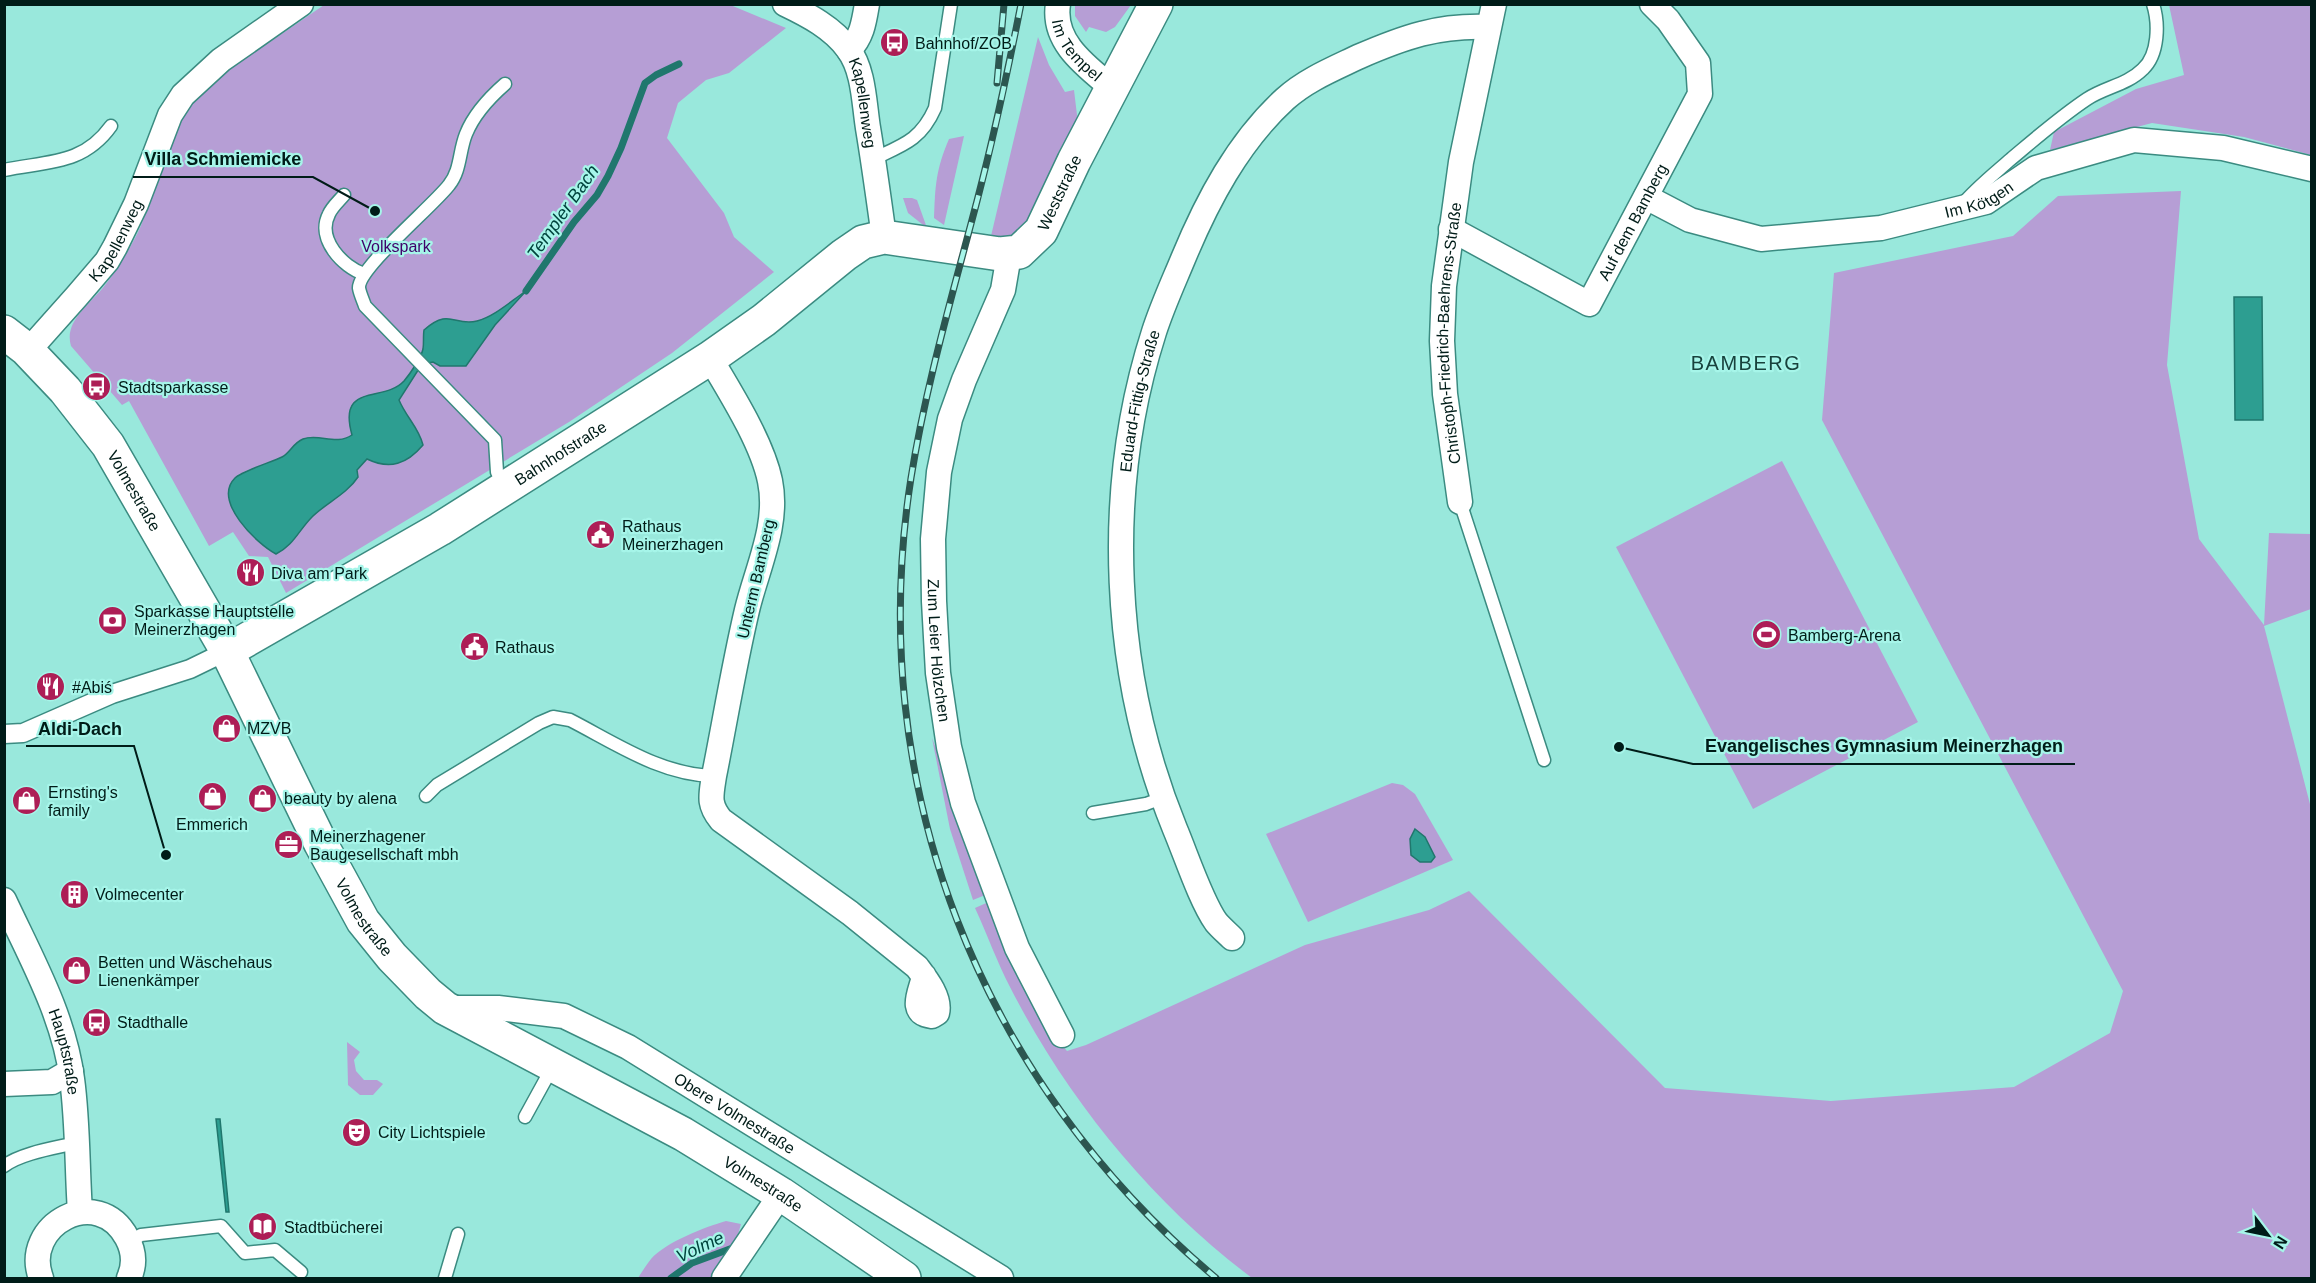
<svg xmlns="http://www.w3.org/2000/svg" width="2316" height="1283" font-family="Arial,sans-serif">
<style>
.green{fill:#b69ed5}
.water{fill:#2d9e91;stroke:#20776d;stroke-width:1.5}
.lines{fill:none;stroke-linecap:round;stroke-linejoin:round}
.stream{stroke:#20776d;stroke-width:7}
.service-casing{stroke:#3b8b81;stroke-width:15}
.pedestrian-casing{stroke:#3b8b81;stroke-width:21}
.minor-casing{stroke:#3b8b81;stroke-width:27}
.secondary-casing{stroke:#3b8b81;stroke-width:36}
.service{stroke:#fff;stroke-width:12}
.pedestrian{stroke:#fff;stroke-width:18}
.minor{stroke:#fff;stroke-width:24}
.secondary{stroke:#fff;stroke-width:33}
.rail-casing{stroke:#2c5650;stroke-width:7}
.rail{stroke:#a6f5e9;stroke-width:4.5;stroke-dasharray:14;stroke-linecap:butt}
.labels{text-anchor:middle;dominant-baseline:central;stroke-width:4.5;stroke-linejoin:round;paint-order:stroke}
.poi-label{font-size:16px;fill:#001c18;stroke:#a6f5e9;text-anchor:start}
.street-label{font-size:16px;fill:#001c18;stroke:#a6f5e9}
.park-label{font-size:16px;fill:#3f006a;stroke:#a6f5e9}
.water-label{font-size:18px;font-style:italic;fill:#00443d;stroke:#a6f5e9}
.quarter-label{font-size:20px;letter-spacing:1.5px;fill:#18423d;stroke:#a6f5e9}
.leader{fill:none;stroke:#001c18;stroke-width:2}
.callout-dot{fill:#001c18;stroke:#a6f5e9;stroke-width:2}
.callout-label{font-size:18px;text-anchor:middle;font-weight:bold;fill:#001c18;stroke:#a6f5e9;stroke-width:4.5;stroke-linejoin:round;paint-order:stroke}
</style>
<rect width="100%" height="100%" fill="#99e8dc"/>
<g class="green">
<path d="M728 4 786 28 729 73 706 80 678 103 667 138 724 213 734 237 774 272 672 353 569 422 286 593 268 557 249 556 233 532 209 546 129 401 122 405 71 346C64 323 87 306 102 289 116 272 134 243 142 223 160 176 170 124 205 86L324 5Z"/>
<path d="M1075 5V4L1131 5 1115 27 1106 32 1089 27 1086 32 1075 16Z"/>
<path d="M2169 5H2311V155L2244 137 2152 123 2050 150 2054 132 2136 89 2184 75Z"/>
<path d="M1038 37 1049 65 1065 92 1074 90 1077 115 1076 129C1064 154 1041 218 1019 232 1011 237 1000 236 991 236Z"/>
<path d="M964 136 944 225 934 218C935 186 936 169 949 139Z"/>
<path d="M2181 191 2167 365 2199 539 2264 625 2269 533 2311 534V609L2264 626 2311 808V1278H1252C1152 1203 1067 1099 1010 987 997 962 987 934 975 908L993 900 1061 1044 1067 1051 1086 1045 1305 945 1429 910 1469 891 1665 1088 1831 1101 2014 1087 2110 1033 2123 991 1822 420 1834 273 2013 236 2058 196Z"/>
<path d="M903 198H912L917 200 927 228 908 213Z"/>
<path d="M1782 461 1918 722 1753 809 1616 547Z"/>
<path d="M932 738 990 893 973 900 950 829Z"/>
<path d="M1392 783 1403 785 1415 794 1453 860 1308 922 1266 834Z"/>
<path d="M347 1042 360 1052 354 1060 356 1071 364 1080H377L383 1084 373 1095H360L348 1085Z"/>
<path d="M726 1221 741 1224 737 1238 711 1278H638C642 1272 646 1265 651 1259 666 1242 705 1227 726 1221Z"/>
</g>
<g class="water">
<path d="M526 291 495 325 466 366H440L433 362 422 364 399 400C406 417 419 428 423 445 407 464 390 470 367 459L357 470 358 477C347 494 326 503 312 517 299 530 293 546 276 554 257 544 212 501 235 478 242 471 272 462 282 457 290 453 293 443 303 439 319 433 336 446 352 435 337 382 384 403 404 381 410 374 421 358 423 349 424 343 423 336 424 330 450 307 454 327 477 321 495 316 511 301 526 291Z"/>
<path d="M2234 297H2262L2263 420H2235Z"/>
<path d="M1415 829 1425 837 1435 857 1431 862H1420L1411 855 1410 839Z"/>
<path d="M216 1119H220L229 1212H226Z"/>
</g>
<g class="lines">
<g class="stream">
<path d="M526 291 574 222 597 195 608 176 621 148 645 83 656 75 679 64"/>
<path d="M671 1278 692 1263 738 1246"/>
</g>
<defs>
<g id="service">
<path d="M873 159C903 145 921 140 935 108L951 4"/>
<path d="M4 170C48 161 83 165 111 126"/>
<path d="M344 195C339 201 332 207 329 214 316 239 343 267 364 274"/>
<path d="M1961 206C1976 188 1994 174 2011 159 2036 138 2060 117 2087 99 2105 87 2127 85 2143 69 2159 54 2159 23 2153 4"/>
<path d="M505 488 497 472 495 440 365 306C363 300 360 294 359 288 358 268 433 206 449 185 461 170 459 151 466 134 474 114 489 98 505 84"/>
<path d="M1460 502 1544 760"/>
<path d="M426 796 437 785 539 723 553 717 570 720C615 743 661 775 714 776"/>
<path d="M1093 813 1146 804 1162 798"/>
<path d="M525 1117 553 1066"/>
<path d="M4 1166C21 1153 55 1148 76 1143"/>
<path d="M129 1242 141 1235 221 1226 245 1253 275 1250 301 1272"/>
<path d="M445 1278 458 1234"/>
</g>
<path id="pedestrian" d="M4 734 23 733 112 694 190 669 227 651"/>
<g id="minor">
<path id="s1" d="M785 4C808 15 833 28 848 49 864 70 864 103 868 128 874 164 879 201 884 237"/>
<path id="s2" d="M1058 4C1052 42 1086 66 1111 87"/>
<path d="M849 50C862 37 864 22 867 4"/>
<path id="s3" d="M1646 197 1690 220 1761 239 1881 228 1986 202 2036 168 2134 140 2223 148 2312 169"/>
<path id="s4" d="M1451 229 1589 304 1700 94 1698 63 1668 20 1652 4"/>
<path id="s5" d="M1009 255 1003 290 964 380 950 419 939 472 933 539 934 601 938 673 949 747 963 803 1017 948 1062 1035"/>
<path id="s6" d="M26 349 36 342 77 296 107 261 115 247 136 204 170 115 183 95 221 60 301 4"/>
<path d="M710 358C730 392 762 442 770 481 779 525 757 568 747 610 734 665 725 721 714 776 711 796 708 804 721 820L850 913 917 967C926 979 941 998 937 1013L932 1016C907 1013 922 990 924 976"/>
<path id="s7" d="M1460 502 1445 394 1442 341 1444 286 1461 162 1494 4"/>
<path id="s8" d="M4 900C31 958 64 1016 72 1079 78 1123 77 1168 80 1212"/>
<path id="s9" d="M1232 938C1227 933 1221 928 1216 922 1201 901 1186 855 1175 829 1112 675 1103 491 1154 332 1162 307 1173 283 1183 259 1207 201 1238 142 1285 99 1306 80 1333 69 1358 57 1404 37 1438 25 1488 27"/>
<path id="s10" d="M447 1008H498L564 1016 628 1047 1001 1278"/>
<path d="M4 1084 52 1082 71 1071"/>
<path d="M41 1278C21 1225 98 1183 127 1238 134 1251 135 1265 129 1278"/>
<path d="M724 1278 781 1194"/>
</g>
<g id="secondary">
<path id="s11" d="M4 332 26 349 65 390 108 445 227 651 321 844 363 921 392 957 428 994 445 1008 683 1134 781 1194 904 1278"/>
<path id="s12" d="M227 651 440 529 710 358 764 320 844 255 863 242 884 237 1000 254 1019 252 1041 231 1074 161 1156 4"/>
</g>
</defs>
<use href="#service" class="service-casing"/>
<use href="#pedestrian" class="pedestrian-casing"/>
<use href="#minor" class="minor-casing"/>
<use href="#secondary" class="secondary-casing"/>
<use href="#service" class="service"/>
<use href="#pedestrian" class="pedestrian"/>
<use href="#minor" class="minor"/>
<use href="#secondary" class="secondary"/>
<defs>
<g id="rail">
<path d="M1021 4C1008 70 994 136 977 201 953 293 926 384 911 478 863 785 979 1080 1216 1278"/>
<path d="M997 83 1004 4"/>
</g>
</defs>
<use href="#rail" class="rail-casing"/>
<use href="#rail" class="rail"/>
</g>
<defs>
<symbol id="bus-disc" viewBox="-11 -11 22 22"><circle r="9.5" fill="#ad1e56" stroke="#a6f5e9"/><path d="M-5-6H5V4H4V6H2V4H-2V6H-4V4H-5ZM-3.5-4V0h7V-4ZM-3.5 1.2v1.5H-2V1.2ZM2 1.2v1.5H3.5V1.2Z" fill="#fff"/></symbol>
<symbol id="civic-disc" viewBox="-11 -11 22 22"><circle r="9.5" fill="#ad1e56" stroke="#a6f5e9"/><path d="M-.6-6.5H3V-4.5H.6V-3L4-1V1h2V6H-6V1h2V-1L-.6-3ZM-1.2 2.5V6h2.4V2.5Z" fill="#fff"/></symbol>
<symbol id="restaurant-disc" viewBox="-11 -11 22 22"><circle r="9.5" fill="#ad1e56" stroke="#a6f5e9"/><path d="M-5-6h1v4h1v-4h1v4h1v-4h1v5L-1.5 .5V6h-2V.5L-5-1ZM5-6V6H3V1.5H1.5Q1.5-4 5-6Z" fill="#fff"/></symbol>
<symbol id="bank-disc" viewBox="-11 -11 22 22"><circle r="9.5" fill="#ad1e56" stroke="#a6f5e9"/><path d="M-6-4H6V4H-6ZM0-2.3a2.3 2.3 0 1 0 0 4.6a2.3 2.3 0 1 0 0-4.6Z" fill="#fff"/></symbol>
<symbol id="stadium-disc" viewBox="-11 -11 22 22"><circle r="9.5" fill="#ad1e56" stroke="#a6f5e9"/><path d="M0-5a6.5 5 0 1 0 0 10a6.5 5 0 1 0 0-10ZM-3.5-1.8h7v3.6h-7Z" fill="#fff"/></symbol>
<symbol id="shop-disc" viewBox="-11 -11 22 22"><circle r="9.5" fill="#ad1e56" stroke="#a6f5e9"/><path d="M-5-2.5h2.3a2.7 3.5 0 0 1 5.4 0H5L5.5 6h-11ZM-1.5-2.5h3a1.5 2.3 0 0 0-3 0Z" fill="#fff"/></symbol>
<symbol id="office-disc" viewBox="-11 -11 22 22"><circle r="9.5" fill="#ad1e56" stroke="#a6f5e9"/><path d="M-6-3h4V-5.5h4V-3h4V5H-6ZM-1-4.5V-3h2v-1.5ZM-6 0V1H6V0Z" fill="#fff"/></symbol>
<symbol id="building-disc" viewBox="-11 -11 22 22"><circle r="9.5" fill="#ad1e56" stroke="#a6f5e9"/><path d="M-4-6H4V6H1V3H-1V6H-4ZM-2.5-4.3h1.7v1.8h-1.7ZM.8-4.3h1.7v1.8H.8ZM-2.5-1h1.7V.8h-1.7ZM.8-1h1.7V.8H.8Z" fill="#fff"/></symbol>
<symbol id="theatre-disc" viewBox="-11 -11 22 22"><circle r="9.5" fill="#ad1e56" stroke="#a6f5e9"/><path d="M-5-5.5Q0-4 5-5.5V0Q5 5 0 6Q-5 5-5 0ZM-3.3-2.5H-1v1.5H-3.3ZM1-2.5H3.3v1.5H1ZM-2.8 1Q0 5.5 2.8 1Z" fill="#fff"/></symbol>
<symbol id="library-disc" viewBox="-11 -11 22 22"><circle r="9.5" fill="#ad1e56" stroke="#a6f5e9"/><path d="M-6-4Q-3-5.5-.7-3.5V5Q-3 3-6 4ZM6-4Q3-5.5 .7-3.5V5Q3 3 6 4Z" fill="#fff"/></symbol>
</defs>
<g fill-rule="evenodd">
<use href="#bus-disc" x="878" y="26" width="33" height="33"/>
<use href="#bus-disc" x="80" y="370" width="33" height="33"/>
<use href="#civic-disc" x="584" y="518" width="33" height="33"/>
<use href="#restaurant-disc" x="234" y="556" width="33" height="33"/>
<use href="#bank-disc" x="96" y="604" width="33" height="33"/>
<use href="#stadium-disc" x="1750" y="618" width="33" height="33"/>
<use href="#civic-disc" x="458" y="630" width="33" height="33"/>
<use href="#restaurant-disc" x="34" y="670" width="33" height="33"/>
<use href="#shop-disc" x="210" y="712" width="33" height="33"/>
<use href="#shop-disc" x="196" y="780" width="33" height="33"/>
<use href="#shop-disc" x="246" y="782" width="33" height="33"/>
<use href="#shop-disc" x="10" y="784" width="33" height="33"/>
<use href="#office-disc" x="272" y="828" width="33" height="33"/>
<use href="#building-disc" x="58" y="878" width="33" height="33"/>
<use href="#shop-disc" x="60" y="954" width="33" height="33"/>
<use href="#bus-disc" x="80" y="1006" width="33" height="33"/>
<use href="#theatre-disc" x="340" y="1116" width="33" height="33"/>
<use href="#library-disc" x="246" y="1210" width="33" height="33"/>
</g>
<g class="labels">
<g class="poi-label">
<text x="915" y="43">Bahnhof/ZOB</text>
<text x="118" y="387">Stadtsparkasse</text>
<text x="622" y="526">Rathaus<tspan x="622" dy="18">Meinerzhagen</tspan></text>
<text x="271" y="573">Diva am Park</text>
<text x="134" y="611">Sparkasse Hauptstelle<tspan x="134" dy="18">Meinerzhagen</tspan></text>
<text x="1788" y="635">Bamberg-Arena</text>
<text x="495" y="647">Rathaus</text>
<text x="72" y="687">#Abiś</text>
<text x="247" y="728">MZVB</text>
<text x="48" y="792">Ernsting's<tspan x="48" dy="18">family</tspan></text>
<text x="284" y="798">beauty by alena</text>
<text x="212" y="824" text-anchor="middle">Emmerich</text>
<text x="310" y="836">Meinerzhagener<tspan x="310" dy="18">Baugesellschaft mbh</tspan></text>
<text x="95" y="894">Volmecenter</text>
<text x="98" y="962">Betten und Wäschehaus<tspan x="98" dy="18">Lienenkämper</tspan></text>
<text x="117" y="1022">Stadthalle</text>
<text x="378" y="1132">City Lichtspiele</text>
<text x="284" y="1227">Stadtbücherei</text>
</g>
<g class="street-label">
<text stroke="none"><textPath href="#s2" startOffset="52">Im Tempel</textPath></text>
<text stroke="none"><textPath href="#s1" startOffset="135">Kapellenweg</textPath></text>
<text stroke="none"><textPath href="#s12" startOffset="988">Weststraße</textPath></text>
<text stroke="none"><textPath href="#s3" startOffset="346">Im Kötgen</textPath></text>
<text stroke="none"><textPath href="#s4" startOffset="250">Auf dem Bamberg</textPath></text>
<text stroke="none"><textPath href="#s6" startOffset="142">Kapellenweg</textPath></text>
<text stroke="none"><textPath href="#s7" startOffset="170">Christoph-Friedrich-Baehrens-Straße</textPath></text>
<text stroke="none"><textPath href="#s9" startOffset="561">Eduard-Fittig-Straße</textPath></text>
<text stroke="none"><textPath href="#s12" startOffset="388">Bahnhofstraße</textPath></text>
<text stroke="none"><textPath href="#s11" startOffset="207">Volmestraße</textPath></text>
<text transform="translate(756 579) rotate(-77)">Unterm Bamberg</text>
<text stroke="none"><textPath href="#s5" startOffset="408">Zum Leier Hölzchen</textPath></text>
<text stroke="none"><textPath href="#s11" startOffset="692">Volmestraße</textPath></text>
<text stroke="none"><textPath href="#s8" startOffset="164">Hauptstraße</textPath></text>
<text stroke="none"><textPath href="#s10" startOffset="314">Obere Volmestraße</textPath></text>
<text stroke="none"><textPath href="#s11" startOffset="1178">Volmestraße</textPath></text>
</g>
<g class="park-label">
<text x="396" y="246">Volkspark</text>
</g>
<g class="water-label">
<text transform="translate(563 212) rotate(-55)">Templer Bach</text>
<text transform="translate(700 1247) rotate(-25)">Volme</text>
</g>
<g class="quarter-label">
<text x="1746" y="363">BAMBERG</text>
</g>
</g>
<path class="leader" d="M375 211L313 177H133M166 855L134 746H26M1619 747L1693 764H2075"/>
<g class="callout-dot">
<circle cx="375" cy="211" r="6"/>
<circle cx="166" cy="855" r="6"/>
<circle cx="1619" cy="747" r="6"/>
</g>
<g class="callout-label">
<text x="223" y="165">Villa Schmiemicke</text>
<text x="80" y="735">Aldi-Dach</text>
<text x="1884" y="752">Evangelisches Gymnasium Meinerzhagen</text>
</g>
<rect width="2316" height="1283" fill="none" stroke="#001c18" stroke-width="12"/>
<g transform="translate(2268 1235) rotate(122)" stroke="#a6f5e9" stroke-width="4.5" paint-order="stroke">
<path d="M0-4.5L10 22L0 15L-10 22Z" fill="#001c18"/>
<text y="-9" font-size="16" font-weight="bold" text-anchor="middle" fill="#001c18">N</text>
</g>
</svg>
